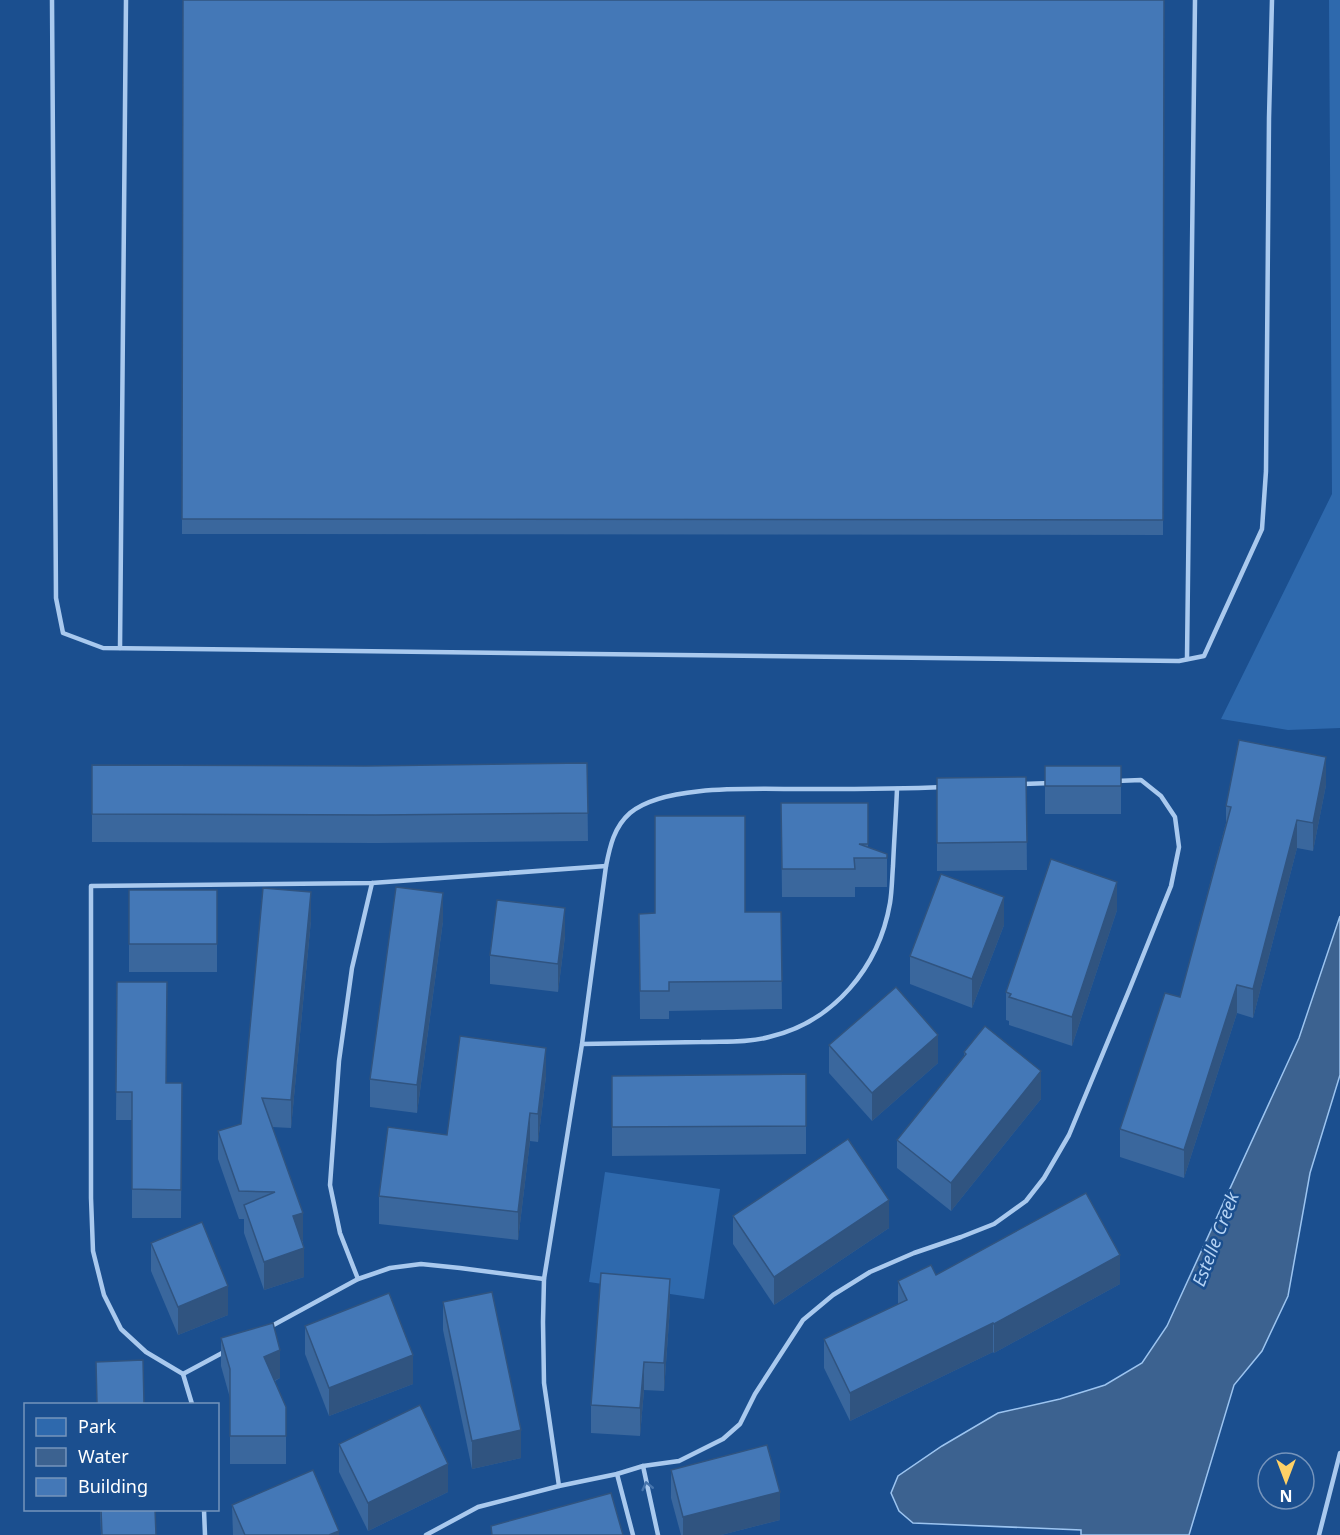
<svg xmlns="http://www.w3.org/2000/svg" width="1340" height="1535" font-family="'Noto Sans',sans-serif">
<style>
.green{fill:#2e69ad}
.water{fill:#3c6290;stroke:#9cc4f0;stroke-width:1.5}
.lines{fill:none;stroke-linecap:round;stroke-linejoin:round}
.lane{stroke:#a9c9ee;stroke-width:4.5}
.wall{fill:#3a679d}
.shaded-wall{fill:#305480}
.building{fill:#4478b7;stroke:#305480;stroke-width:1.5}
.oneway{stroke:#4674ac}
.labels{text-anchor:middle;dominant-baseline:central;stroke-width:5;stroke-linejoin:round;paint-order:stroke}
.water-label{font-size:18px;font-style:italic;fill:#b5d3f5;stroke:#1b4f8f}
</style>
<rect width="100%" height="100%" fill="#1b4f8f"/>
<g class="green">
<path d="M1329 0H1340V728L1288 730 1221 719 1332 494Z"/>
<path d="M605 1172 720 1189 704 1299 589 1282Z"/>
</g>
<path class="water" d="M1340 916V1075L1310 1173 1288 1296 1262 1351 1234 1385 1189 1535H1081V1530L913 1523 899 1511 891 1493 898 1476 942 1446 998 1413 1060 1399 1105 1385 1142 1363 1167 1326 1299 1038Z"/>
<g class="lines">
<g class="lane">
<path d="M52 0 56 598 63 633 103 648 1179 661 1204 656 1262 529 1266 471 1269 118 1272 0"/>
<path d="M120 648 126 0"/>
<path d="M1187 659 1195 0"/>
<path d="M1023 784 1051 783"/>
<path d="M582 1044C622 1043 661 1043 701 1042 723 1041 747 1043 769 1037 834 1022 879 967 890 903 892 891 892 878 893 866 894 841 896 815 897 789"/>
<path d="M358 1279 340 1233 330 1185 339 1061 352 968 372 883"/>
<path d="M268 1328 358 1279 390 1268 421 1264 460 1268 544 1279"/>
<path d="M224 1352 183 1374 146 1352 121 1329 104 1295 93 1251 91 1198V886L372 883 606 866"/>
<path d="M183 1374 192 1404"/>
<path d="M643 1466 658 1535"/>
<path d="M617 1474 633 1535"/>
<path d="M559 1486 544 1383 543 1322 544 1279 582 1044 606 866C610 846 614 827 630 813 667 782 767 790 814 789 857 789 900 789 943 787"/>
<path d="M204 1510 205 1535"/>
<path d="M426 1535 478 1507 559 1486 617 1474 643 1466 679 1461 723 1439 740 1424 755 1394 803 1320 833 1295 870 1272 914 1253 961 1237 994 1224 1026 1201 1044 1178 1069 1135 1130 988 1171 886 1179 847 1175 817 1161 796 1141 780 1116 781"/>
<path d="M1319 1535 1340 1453"/>
</g>
</g>
<g class="wall">
<path d="M183 0H1164L1163 535 182 534Z"/>
<path d="M587 763 588 841 376 843 92 842V765L366 766Z"/>
<rect x="1045" y="766" width="76" height="48"/>
<path d="M1026 777 1027 870 937 871V778Z"/>
<path d="M1326 785 1313 851 1297 848 1253 1018 1237 1013 1184 1178 1120 1157V1129L1180 997 1226 823V806Z"/>
<path d="M781 803H868V847L887 854V887H855V897H782Z"/>
<rect x="129" y="890" width="88" height="82"/>
<path d="M1117 910 1072 1046 1009 1025V1021L1006 1020V992Z"/>
<path d="M781 912 782 1009 669 1011V1019H640L639 914Z"/>
<path d="M311 920 291 1128 272 1127 303 1241 304 1277 264 1290 244 1233V1219H239L218 1159V1131L241 1124Z"/>
<path d="M443 921 417 1113 370 1107V1079Z"/>
<path d="M1004 925 972 1008 910 984V956Z"/>
<path d="M565 936 558 992 490 984V955Z"/>
<path d="M117 982 166 1083H182L181 1218H132V1120H116Z"/>
<path d="M829 1045 938 1063 872 1121 829 1073Z"/>
<path d="M964 1052 1041 1099 951 1211 897 1168V1140L964 1056Z"/>
<path d="M806 1074V1154L612 1156V1076Z"/>
<path d="M546 1076 538 1142 530 1141 518 1240 379 1224V1196L447 1135Z"/>
<path d="M733 1216 889 1228 774 1305 733 1244Z"/>
<path d="M151 1243 228 1315 178 1335 151 1271Z"/>
<path d="M936 1275 1120 1284 994 1353 993 1352 850 1421 824 1368V1339L898 1304V1281Z"/>
<path d="M443 1302 521 1458 472 1469 443 1330Z"/>
<path d="M670 1307 664 1391 644 1390 640 1436 591 1433V1405Z"/>
<path d="M305 1326 413 1384 329 1416 305 1354Z"/>
<path d="M221 1338 280 1378 275 1381 286 1407V1464H230V1398L221 1366Z"/>
<path d="M339 1444 448 1492 368 1531 339 1472Z"/>
<path d="M671 1470 780 1520 721 1535H681L671 1498Z"/>
<path d="M232 1505 339 1535H233Z"/>
<path d="M100 1509H155L156 1535H101Z"/>
</g>
<g class="shaded-wall">
<path d="M1326 757V785L1313 851V823Z"/>
<path d="M1297 820V848L1253 1018V989Z"/>
<path d="M1117 882V910L1072 1046V1017Z"/>
<path d="M311 892V920L291 1128V1100Z"/>
<path d="M443 893V921L417 1113V1085Z"/>
<path d="M1004 897V925L972 1008V979Z"/>
<path d="M565 908V936L558 992V964Z"/>
<path d="M1237 985V1013L1184 1178V1150Z"/>
<path d="M938 1035V1063L872 1121V1093Z"/>
<path d="M546 1048V1076L538 1142V1114Z"/>
<path d="M1041 1071V1099L951 1211V1183Z"/>
<path d="M530 1113V1141L518 1240V1212Z"/>
<path d="M889 1200V1228L774 1305V1277Z"/>
<path d="M303 1213V1241L293 1244V1216Z"/>
<path d="M304 1248V1277L264 1290V1262Z"/>
<path d="M1120 1255V1284L994 1353V1324Z"/>
<path d="M670 1279V1307L664 1391V1363Z"/>
<path d="M228 1286V1315L178 1335V1307Z"/>
<path d="M993 1323V1352L850 1421V1393Z"/>
<path d="M280 1350V1378L264 1385V1357Z"/>
<path d="M413 1355V1384L329 1416V1388Z"/>
<path d="M644 1362V1390L640 1436V1408Z"/>
<path d="M521 1430V1458L472 1469V1441Z"/>
<path d="M448 1464V1492L368 1531V1503Z"/>
<path d="M780 1492V1520L721 1535H683V1517Z"/>
<path d="M339 1531V1535H329Z"/>
</g>
<g class="building">
<path d="M183 0H1164L1163 520 182 519Z"/>
<path d="M1239 740 1326 757 1313 823 1297 820 1253 989 1237 985 1184 1150 1120 1129 1165 993 1180 997 1231 807 1226 806Z"/>
<path d="M587 763 588 813 376 815 92 814V765L366 766Z"/>
<rect x="1045" y="766" width="76" height="20"/>
<path d="M1026 777 1027 842 937 843V778Z"/>
<path d="M781 803H868V844H859L887 854V858H854L855 869H782Z"/>
<path d="M655 816H745V912H781L782 981 669 982V991H640L639 914 655 913Z"/>
<path d="M1051 859 1117 882 1072 1017 1009 997 1011 994 1006 992Z"/>
<path d="M941 874 1004 897 972 979 910 956Z"/>
<path d="M396 887 443 893 417 1085 370 1079Z"/>
<path d="M263 888 311 892 291 1100 262 1098 303 1213 293 1216 304 1248 264 1262 244 1205 275 1192 239 1191 218 1131 241 1124Z"/>
<rect x="129" y="890" width="88" height="54"/>
<path d="M497 900 565 908 558 964 490 955Z"/>
<path d="M117 982H167L166 1083H182L181 1190 132 1189V1092H116Z"/>
<path d="M896 987 938 1035 872 1093 829 1045Z"/>
<path d="M985 1026 1041 1071 951 1183 897 1140 966 1054 964 1052Z"/>
<path d="M460 1036 546 1048 538 1114 530 1113 518 1212 379 1196 388 1127 447 1135Z"/>
<path d="M806 1074V1126L612 1127V1076Z"/>
<path d="M848 1139 889 1200 774 1277 733 1216Z"/>
<path d="M1086 1193 1120 1255 994 1324 993 1323 850 1393 824 1339 907 1300 898 1281 931 1265 936 1275Z"/>
<path d="M202 1222 228 1286 178 1307 151 1243Z"/>
<path d="M601 1273 670 1279 664 1363 644 1362 640 1408 591 1405Z"/>
<path d="M492 1292 521 1430 472 1441 443 1302Z"/>
<path d="M389 1293 413 1355 329 1388 305 1326Z"/>
<path d="M273 1323 280 1350 264 1357 286 1407V1436H230V1369L221 1338Z"/>
<path d="M143 1360 144 1404H97L96 1362Z"/>
<path d="M420 1405 448 1464 368 1503 339 1444Z"/>
<path d="M767 1445 780 1492 683 1517 671 1470Z"/>
<path d="M313 1470 339 1531 329 1535H245L232 1505Z"/>
<path d="M611 1493 623 1535H492L491 1526Z"/>
<path d="M101 1509H155L156 1535H102Z"/>
</g>
<defs><path id="oneway-chevron" d="M-2-3.5L2.5 0L-2 3.5" fill="none" stroke-width="1.6" stroke-linecap="round" stroke-linejoin="round" transform="scale(1.5)"/></defs>
<use class="oneway" href="#oneway-chevron" transform="translate(647 1486) rotate(-103)"/>
<g class="labels">
<g class="water-label">
<text transform="translate(1215 1239) rotate(-69)">Estelle Creek</text>
</g>
</g>
<rect x="24" y="1403" width="195" height="108" fill="#1b4f8f" stroke="#7695bc" stroke-width="1.5"/>
<rect x="36" y="1418" width="30" height="18" fill="#2e69ad" stroke="#7695bc" stroke-width="1.5"/>
<text x="78" y="1433" font-size="18" fill="#ffffff">Park</text>
<rect x="36" y="1448" width="30" height="18" fill="#3c6290" stroke="#7695bc" stroke-width="1.5"/>
<text x="78" y="1463" font-size="18" fill="#ffffff">Water</text>
<rect x="36" y="1478" width="30" height="18" fill="#4478b7" stroke="#7695bc" stroke-width="1.5"/>
<text x="78" y="1493" font-size="18" fill="#ffffff">Building</text>
<g transform="translate(1286 1481) rotate(180)"><circle r="28" fill="#1b4f8f" stroke="#7695bc" stroke-width="1.5"/>
<path d="M0-4.5L10 22L0 15L-10 22Z" fill="#ffd166"/>
<text y="-9" font-size="16" font-weight="bold" text-anchor="middle" fill="#ffffff">N</text>
</g>
</svg>
